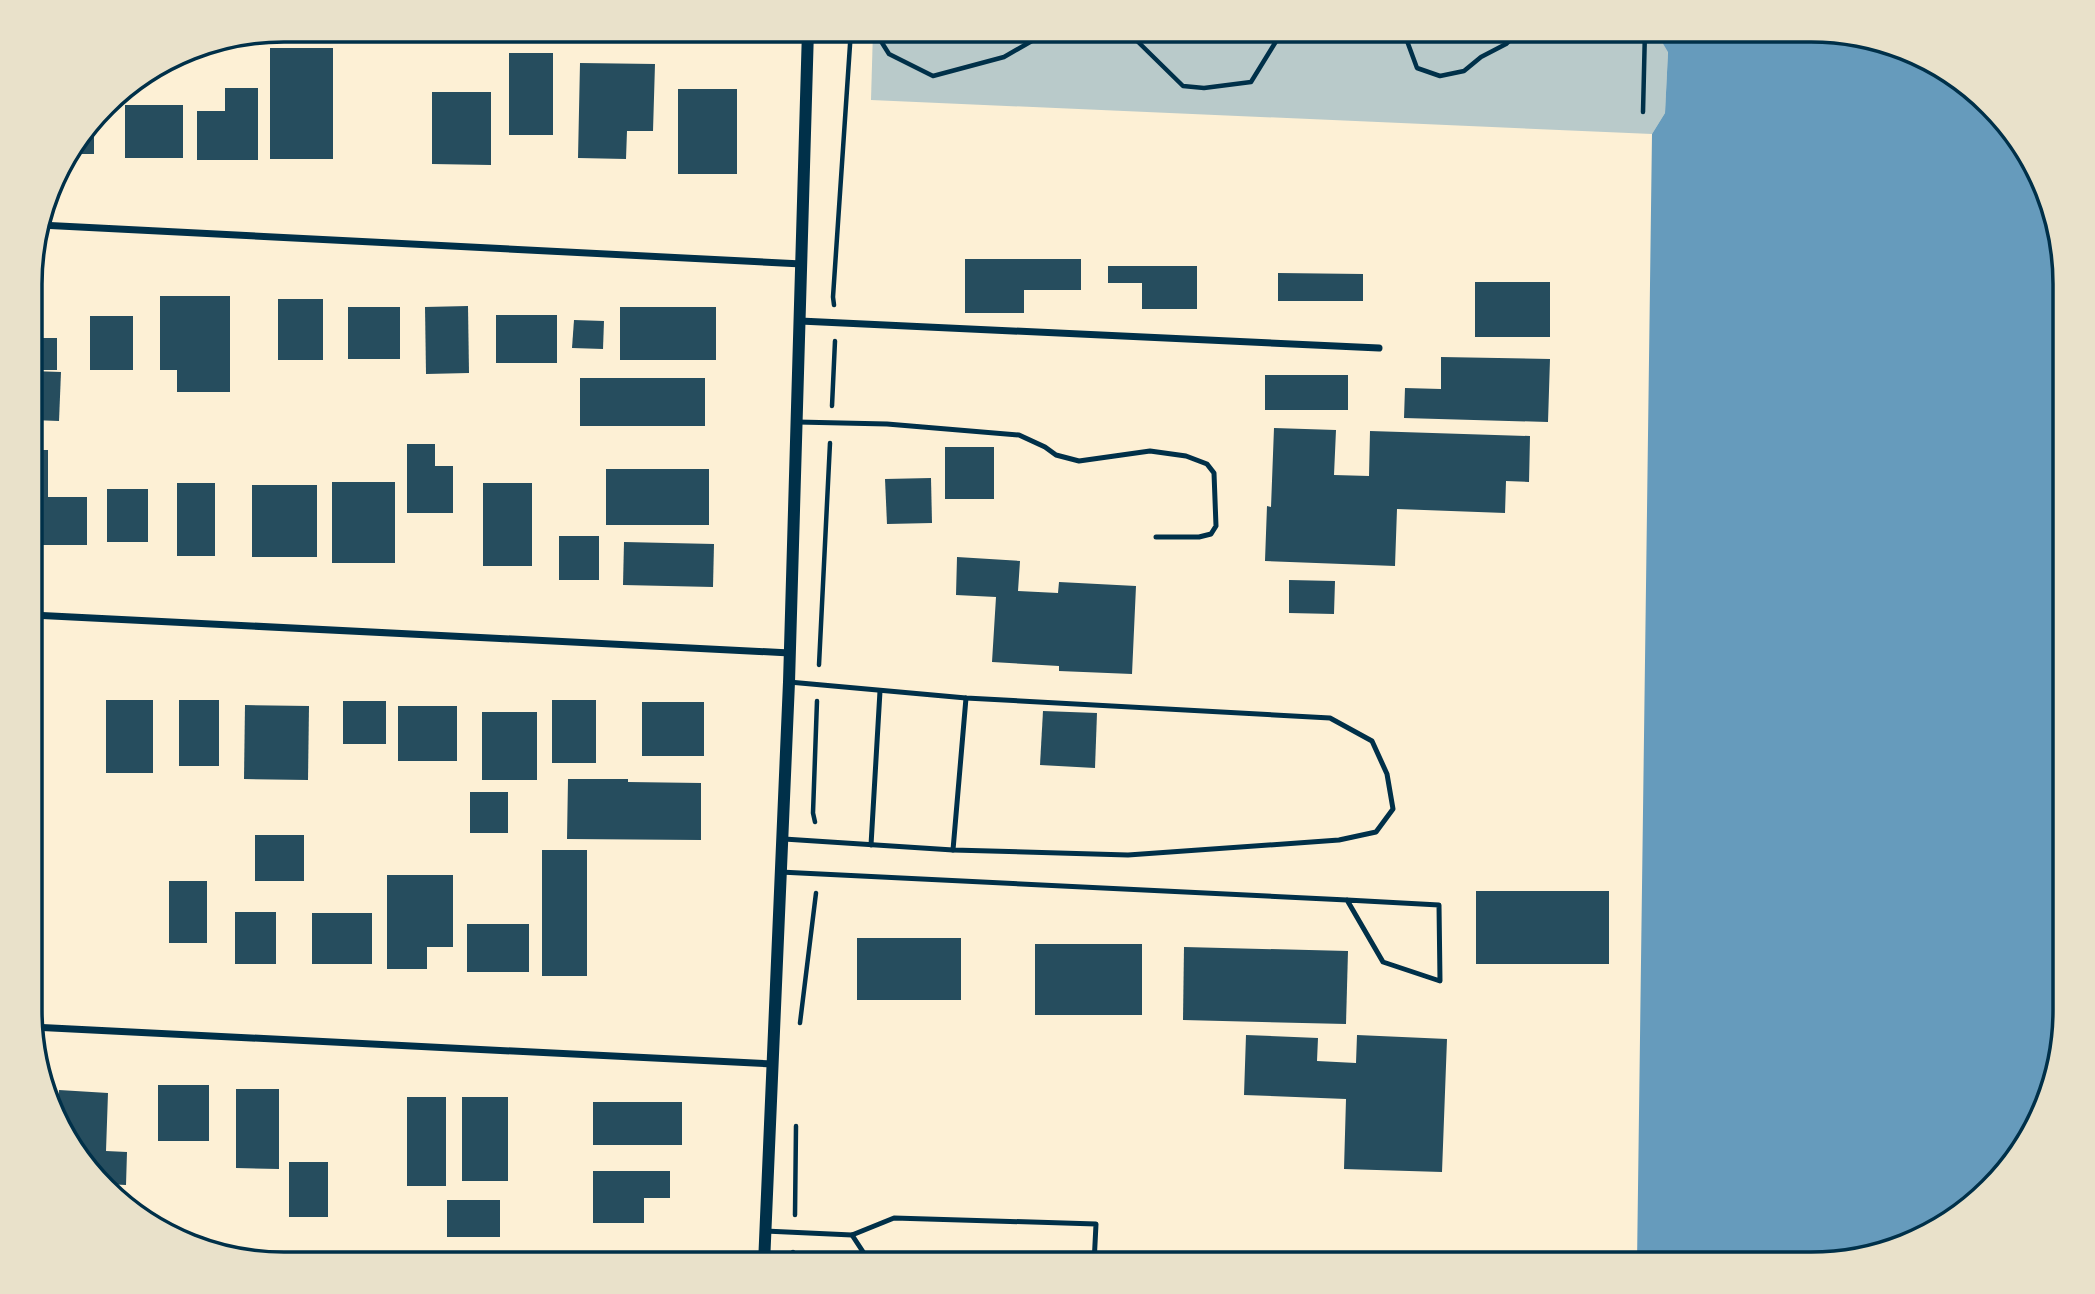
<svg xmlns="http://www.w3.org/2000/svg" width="2095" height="1294" font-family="'Varela Round',sans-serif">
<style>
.green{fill:#b9caca}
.water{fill:#669bbc}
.pier{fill:#fdf0d5}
.building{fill:#264d5e}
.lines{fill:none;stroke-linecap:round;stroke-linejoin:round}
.path{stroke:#003049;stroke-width:4.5}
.service{stroke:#003049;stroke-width:5}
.minor{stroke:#003049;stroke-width:7}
.tertiary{stroke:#003049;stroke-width:12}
.rim{fill:none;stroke:#003049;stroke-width:3.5}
</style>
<rect width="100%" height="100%" fill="#fdf0d5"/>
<path class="green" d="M873 30H1669L1665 113 1652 134 871 100Z"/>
<path class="water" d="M1655 30H1811L1877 39 1952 72 2031 157 2065 267V1026L2023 1151 1938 1230 1827 1264H1637L1652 134 1665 113 1668 52Z"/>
<path class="pier" d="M1652 30H1669V43H1659Z"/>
<g class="building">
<rect x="648" y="30" width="91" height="10"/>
<rect x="270" y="48" width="63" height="111"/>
<rect x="509" y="53" width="44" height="82"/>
<path d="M580 63 655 64 653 131H627L626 159 578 158Z"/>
<path d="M225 88H258V160H197V111H225Z"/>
<rect x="678" y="89" width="59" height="85"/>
<path d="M432 92H491V165L432 164Z"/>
<rect x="125" y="105" width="58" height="53"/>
<path d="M94 121V154H70L75 147Z"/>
<path d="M965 259H1081V290H1024V313H965Z"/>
<path d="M1108 266H1197V309H1142V283H1108Z"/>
<path d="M1278 273 1363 274V301H1278Z"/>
<rect x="1475" y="282" width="75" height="55"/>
<path d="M160 296H230V392H177V370H160Z"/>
<rect x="278" y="299" width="45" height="61"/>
<path d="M468 306 469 373 426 374 425 307Z"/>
<rect x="348" y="307" width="52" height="52"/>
<rect x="620" y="307" width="96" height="53"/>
<path d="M32 311H35V338H57V370H32Z"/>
<rect x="496" y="315" width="61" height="48"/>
<rect x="90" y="316" width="43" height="54"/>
<path d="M574 320 604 321 603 349 572 348Z"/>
<path d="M1441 357 1550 359 1548 422 1404 418 1405 388 1441 389Z"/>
<path d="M32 371 61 372 59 421 32 420Z"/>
<rect x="1265" y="375" width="83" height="35"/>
<rect x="580" y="378" width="125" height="48"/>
<path d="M1274 428 1336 430 1334 475 1369 476 1370 431 1530 436 1529 482 1506 481 1505 513 1397 509 1395 566 1265 561 1267 506 1271 507Z"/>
<path d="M407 444H435V466H453V513H407Z"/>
<rect x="945" y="447" width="49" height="52"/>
<path d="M32 450H48V497H87V545H32Z"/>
<rect x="606" y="469" width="103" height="56"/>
<path d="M931 478 932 523 887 524 885 479Z"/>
<rect x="332" y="482" width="63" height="81"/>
<rect x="177" y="483" width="38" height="73"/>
<rect x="483" y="483" width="49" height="83"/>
<rect x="252" y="485" width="65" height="72"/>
<rect x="107" y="489" width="41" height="53"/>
<rect x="559" y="536" width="40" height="44"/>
<path d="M624 542 714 544 713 587 623 585Z"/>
<path d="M957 557 1020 561 1018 591 1058 593 1059 582 1136 586 1132 674 1059 671V666L992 662 996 597 956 595Z"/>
<path d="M1289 580 1335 581 1334 614 1289 613Z"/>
<rect x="106" y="700" width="47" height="73"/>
<rect x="179" y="700" width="40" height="66"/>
<rect x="552" y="700" width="44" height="63"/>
<rect x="343" y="701" width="43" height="43"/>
<rect x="642" y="702" width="62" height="54"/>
<path d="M245 705 309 706 308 780 244 779Z"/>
<rect x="398" y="706" width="59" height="55"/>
<path d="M1043 711 1097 713 1095 768 1040 765Z"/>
<rect x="482" y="712" width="55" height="68"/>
<path d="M32 747H39L38 813H32Z"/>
<path d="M568 779H628V782L701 783V840L567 839Z"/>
<rect x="470" y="792" width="38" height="41"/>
<rect x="255" y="835" width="49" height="46"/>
<rect x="542" y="850" width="45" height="126"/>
<path d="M387 875H453V947H427V969H387Z"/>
<rect x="169" y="881" width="38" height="62"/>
<rect x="1476" y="891" width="133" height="73"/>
<rect x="235" y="912" width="41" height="52"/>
<rect x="312" y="913" width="60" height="51"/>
<rect x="467" y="924" width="62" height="48"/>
<rect x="857" y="938" width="104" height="62"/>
<rect x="1035" y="944" width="107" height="71"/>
<path d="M1184 947 1348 951 1346 1024 1183 1020Z"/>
<path d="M1246 1035 1318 1038 1317 1061 1356 1063 1357 1035 1447 1039 1442 1172 1344 1169 1346 1099 1244 1095Z"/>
<rect x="158" y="1085" width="51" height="56"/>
<path d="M236 1089H279V1169L236 1168Z"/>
<path d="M59 1090 108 1093 106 1151 127 1152 126 1185 105 1184 72 1151 58 1112Z"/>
<rect x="407" y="1097" width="39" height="89"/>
<rect x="462" y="1097" width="46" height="84"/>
<rect x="593" y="1102" width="89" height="43"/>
<rect x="289" y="1162" width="39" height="55"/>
<path d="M593 1171H670V1198H644V1223H593Z"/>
<rect x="447" y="1200" width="53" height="37"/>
<path d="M232 1256H280V1264L232 1257Z"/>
<rect x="380" y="1257" width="50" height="7"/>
</g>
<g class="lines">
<g class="path">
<path d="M874 30 889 54 933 76 1004 57 1051 30"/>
<path d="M1122 30 1130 34 1183 86 1204 88 1251 82 1283 30"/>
<path d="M1403 30 1417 68 1440 76 1464 71 1481 57 1506 44 1521 30"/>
<path d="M1643 112 1645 30"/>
<path d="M834 305 833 297 851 30"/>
<path d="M832 406 835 341"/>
<path d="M819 665 830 443"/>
<path d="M815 822 813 813 817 701"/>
<path d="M800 1023 816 893"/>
<path d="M795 1215 796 1126"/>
<path d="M793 1264V1252"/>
</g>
<g class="service">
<path d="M797 422 887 424 1019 435 1045 447 1056 455 1079 461 1150 451 1186 456 1207 464 1214 473 1216 526 1211 534 1199 537H1156"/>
<path d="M784 839 953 850 1128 855 1339 840 1376 832 1393 809 1387 774 1372 741 1330 718 966 698 789 682"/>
<path d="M871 845 880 691"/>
<path d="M953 850 966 698"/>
<path d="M780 872 1347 900 1439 905 1440 981 1383 962 1347 900"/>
<path d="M765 1231 852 1235 894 1218 1096 1224 1094 1264"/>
<path d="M852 1235 871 1264"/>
</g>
<g class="minor">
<path d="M40 225 802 264"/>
<path d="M800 321 1379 348"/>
<path d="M32 615 790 653"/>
<path d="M32 1027 772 1064"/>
</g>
<path class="tertiary" d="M764 1264 789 682 808 30"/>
</g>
<path d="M0 0H2095V1294H0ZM284 42H1811A242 242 0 0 1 2053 284V1010A242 242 0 0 1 1811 1252H284A242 242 0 0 1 42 1010V284A242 242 0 0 1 284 42Z" fill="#e9e1ca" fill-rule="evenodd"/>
<path class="rim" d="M284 42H1811A242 242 0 0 1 2053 284V1010A242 242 0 0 1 1811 1252H284A242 242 0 0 1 42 1010V284A242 242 0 0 1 284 42Z"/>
</svg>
